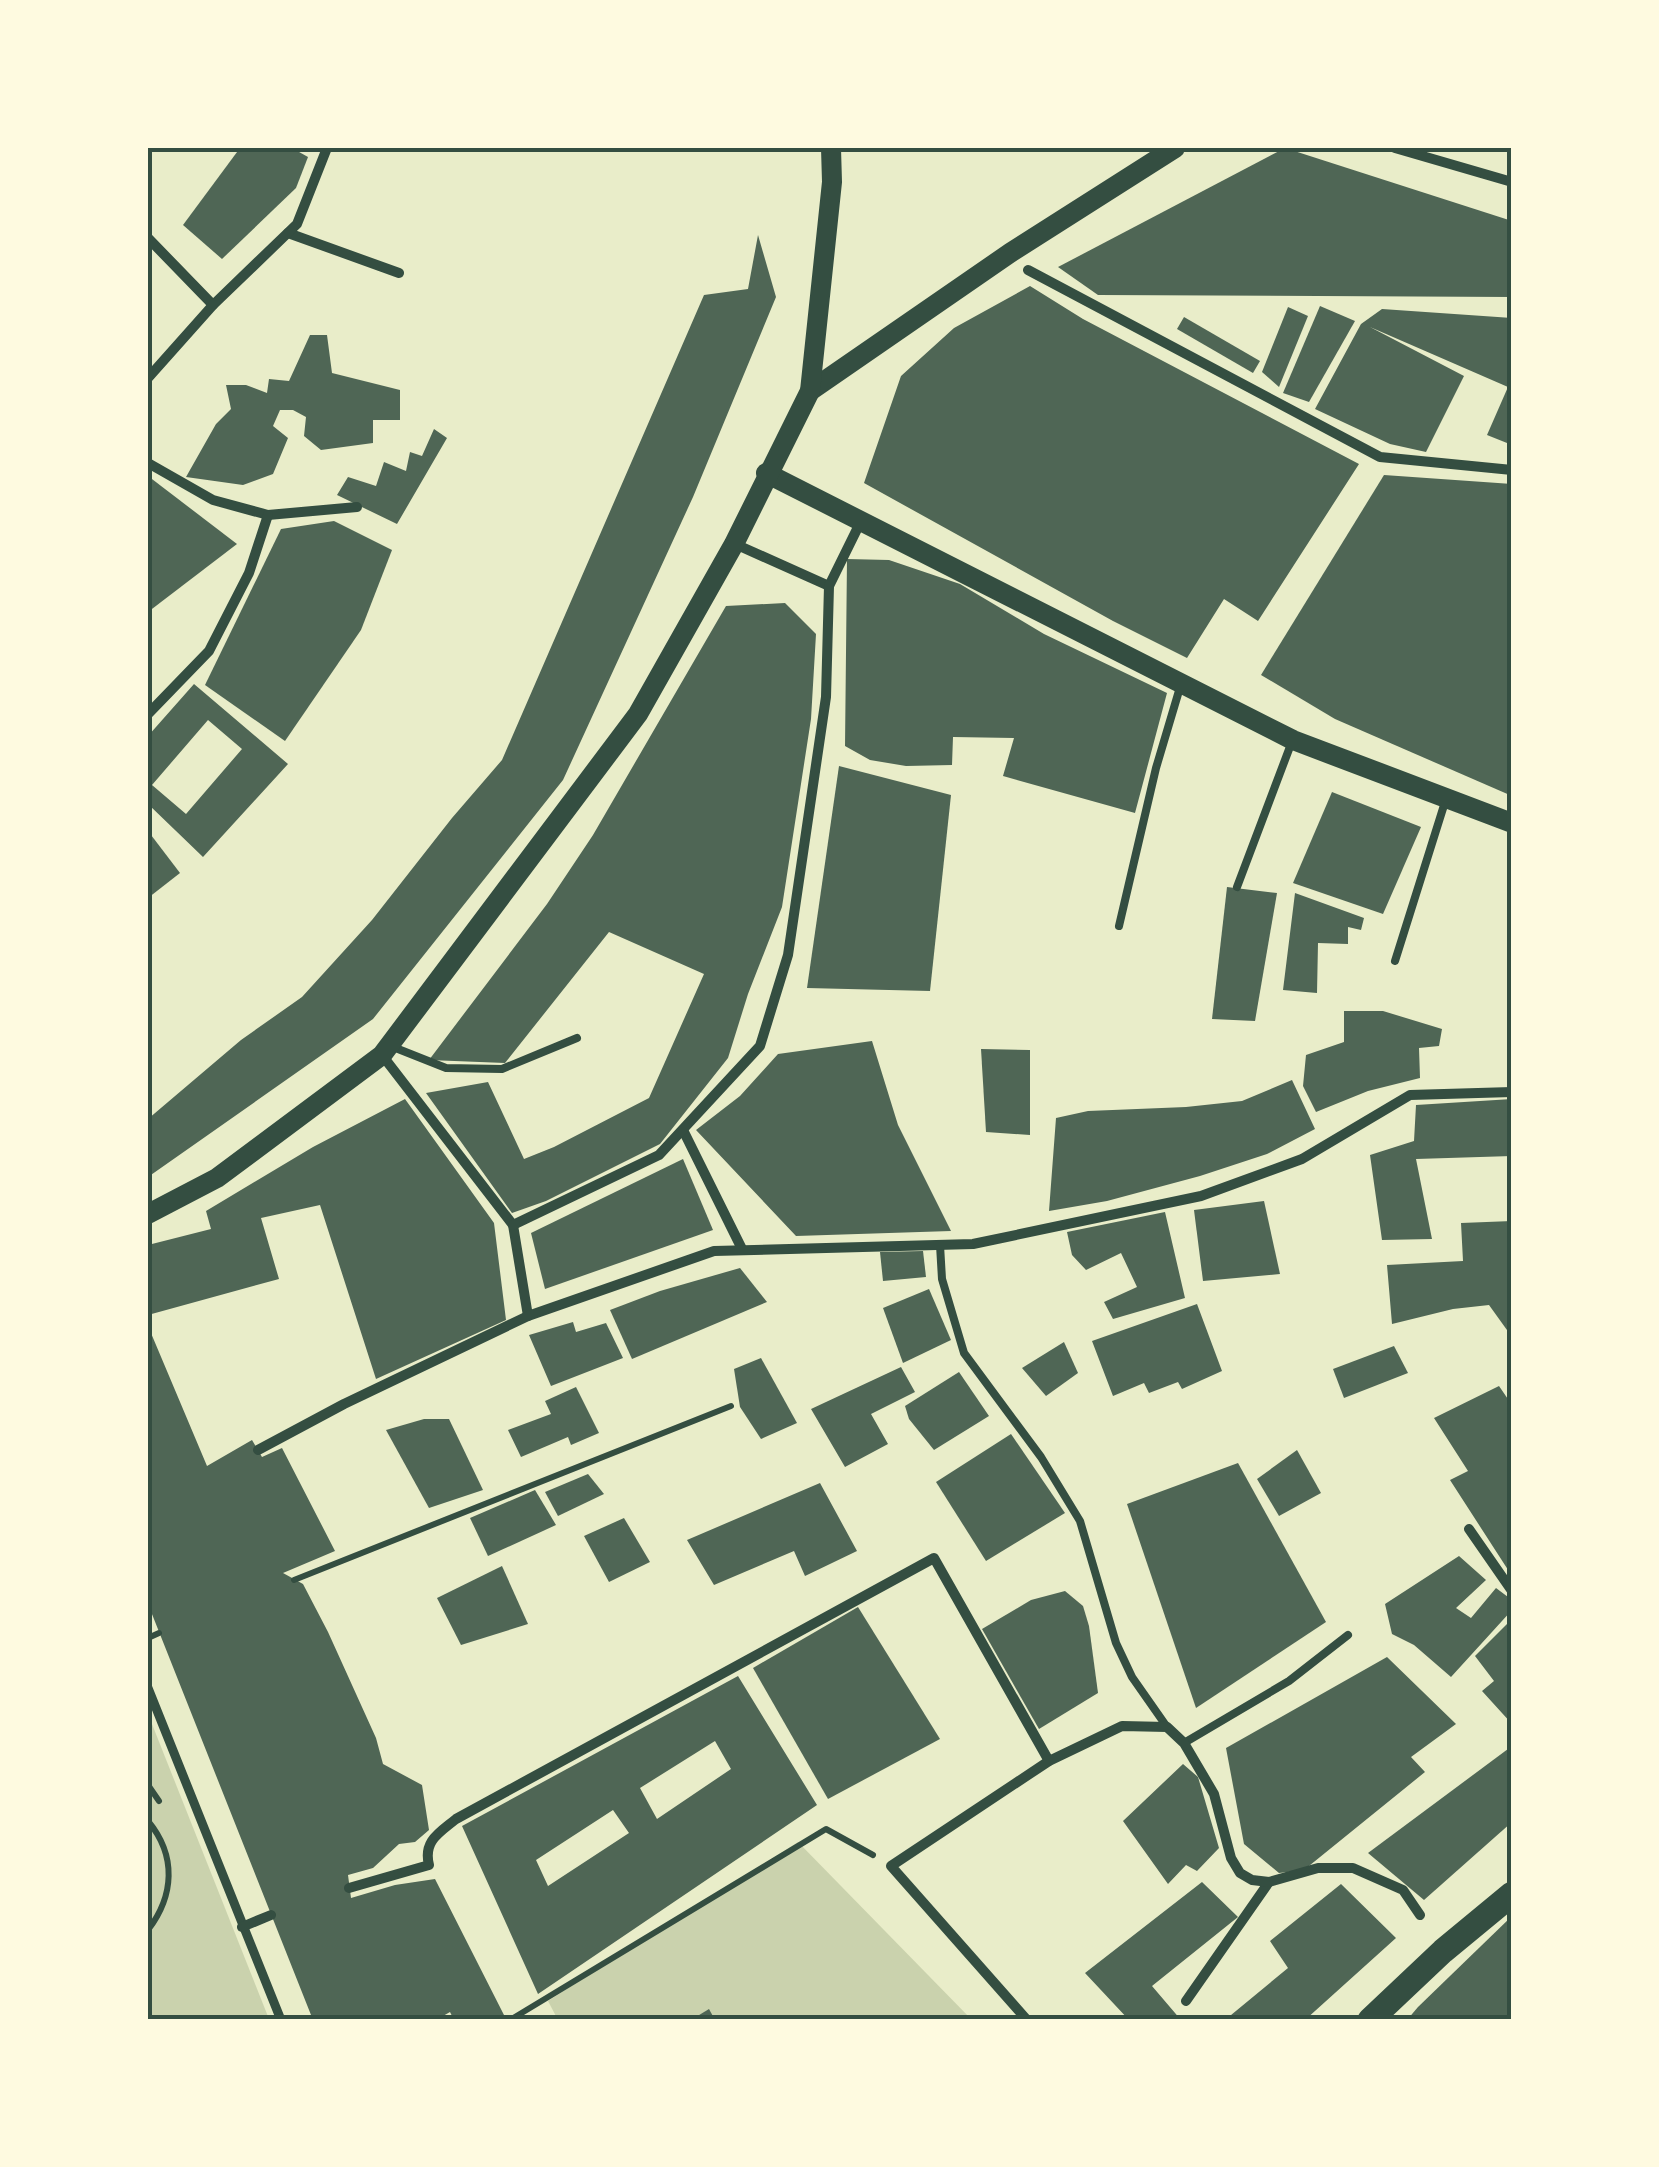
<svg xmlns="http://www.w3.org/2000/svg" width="1659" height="2167" font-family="'Space Grotesk',sans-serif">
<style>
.green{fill:#cad2ad}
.building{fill:#4f6655;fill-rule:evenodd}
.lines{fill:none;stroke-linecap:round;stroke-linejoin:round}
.path{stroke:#344e41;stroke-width:6}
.service{stroke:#344e41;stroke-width:8}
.pedestrian{stroke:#344e41;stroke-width:9}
.minor{stroke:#344e41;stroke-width:10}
.secondary{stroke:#344e41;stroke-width:20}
.primary{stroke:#344e41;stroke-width:25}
.neatline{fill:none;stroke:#344e41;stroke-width:4}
</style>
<rect width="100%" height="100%" fill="#e9edc9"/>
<g class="green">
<path d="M148 1714 269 2019H148Z"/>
<path d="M798 1842 971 2019 558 2020 548 2001Z"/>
</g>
<g class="building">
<path d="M240 148H292L308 157 296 188 222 259 183 225Z"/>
<path d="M385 148H525V152L385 151Z"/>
<path d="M1285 148 1512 221V297L1098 295 1058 267Z"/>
<path d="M758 235 776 297 693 497 563 780 373 1019 148 1177V1119L241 1040 302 997 372 920 452 818 502 760 704 295 748 289Z"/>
<path d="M1030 286 1083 319 1359 464 1258 621 1224 599 1187 658 1113 621 864 483 901 376 954 328Z"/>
<path d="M1320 306 1355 321 1309 402 1283 393Z"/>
<path d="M1288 307 1308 316 1279 387 1262 372Z"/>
<path d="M1382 309 1512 318V445L1487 435 1508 387 1370 327 1464 376 1426 452 1390 444 1315 409 1361 324Z"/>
<path d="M1184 317 1260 361 1253 373 1177 329Z"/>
<path d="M310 335H327L332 373 400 390V420H373V443L321 450 304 436 306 417 293 410H280L273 426 288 438 273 474 243 485 186 477 216 424 231 409 226 385H246L267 393 269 379 289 381Z"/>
<path d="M434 429 447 438 397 524 337 495 348 477 376 486 384 462 406 471 410 452 422 456Z"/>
<path d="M1384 475 1512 484V796L1335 719 1261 675Z"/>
<path d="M148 476 237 544 148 612Z"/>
<path d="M334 521 392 550 361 630 285 741 205 685 281 529Z"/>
<path d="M847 559 889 560 960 584 1044 634 1167 693 1135 813 1003 776 1014 738 953 737 952 765 906 766 870 760 845 746Z"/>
<path d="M785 603 816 634 811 719 782 907 748 994 728 1058 660 1144 546 1201 512 1213 426 1093 488 1082 524 1159 554 1147 649 1098 704 974 609 932 505 1063 429 1060 547 904 593 835 726 606Z"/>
<path d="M194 684 288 764 203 857 148 804V736ZM208 720 242 749 186 814 152 785Z"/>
<path d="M839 766 951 795 930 991 807 988Z"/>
<path d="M1332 792 1421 827 1383 914 1293 883Z"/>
<path d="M148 831 180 873 148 898Z"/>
<path d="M1227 887 1277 893 1255 1021 1212 1019Z"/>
<path d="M1295 893 1364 918 1361 930 1348 927V944L1318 943 1317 993 1283 990Z"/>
<path d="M1344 1011H1383L1442 1029 1439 1046 1419 1048 1420 1078 1368 1091 1316 1112 1303 1086 1306 1055 1344 1042Z"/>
<path d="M872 1041 898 1125 951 1231 796 1236 696 1130 740 1096 778 1054Z"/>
<path d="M981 1049 1030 1050V1135L986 1132Z"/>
<path d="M1292 1080 1315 1129 1267 1154 1200 1176 1107 1201 1049 1211 1056 1118 1088 1111 1186 1107 1242 1101Z"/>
<path d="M405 1099 494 1223 506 1320 376 1379 320 1205 261 1218 279 1279 148 1315V1245L211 1229 206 1211 313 1147Z"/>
<path d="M1512 1099V1156L1416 1159 1432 1239 1382 1240 1370 1155 1414 1141 1416 1105Z"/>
<path d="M683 1159 713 1230 545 1289 531 1233Z"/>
<path d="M1264 1201 1280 1274 1203 1281 1194 1210Z"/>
<path d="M1165 1212 1185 1298 1113 1319 1104 1302 1137 1287 1121 1253 1086 1270 1072 1255 1067 1232Z"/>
<path d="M1512 1221V1337L1489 1305 1453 1309 1392 1324 1387 1265 1463 1261 1461 1223Z"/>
<path d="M923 1251 926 1277 883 1281 880 1252Z"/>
<path d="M740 1268 767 1302 632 1359 610 1310 660 1291Z"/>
<path d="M929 1289 951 1340 903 1363 883 1308Z"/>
<path d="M1197 1304 1222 1371 1182 1389 1178 1382 1149 1393 1144 1383 1113 1396 1092 1341Z"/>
<path d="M573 1322 576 1332 606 1323 623 1358 551 1386 529 1335Z"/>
<path d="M148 1326 207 1466 252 1440 262 1457 282 1448 335 1551 283 1573 303 1584 328 1632 376 1738 383 1764 422 1785 429 1830 415 1842 399 1844 373 1868 348 1875 351 1898 395 1885 435 1879 505 2017 501 2020H454L450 2012 436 2020H313L148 1604Z"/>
<path d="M1064 1342 1078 1373 1046 1396 1022 1368Z"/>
<path d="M1394 1346 1408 1373 1344 1398 1333 1369Z"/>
<path d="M761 1358 797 1423 761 1439 740 1407 734 1369Z"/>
<path d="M901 1367 915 1392 871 1414 888 1444 845 1467 811 1409Z"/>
<path d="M959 1372 989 1416 934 1450 909 1419 905 1406Z"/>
<path d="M1499 1386 1512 1405V1576L1450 1480 1468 1471 1434 1418Z"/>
<path d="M576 1387 599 1433 571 1445 568 1437 521 1457 508 1430 551 1414 545 1401Z"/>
<path d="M424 1419H449L483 1490 429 1508 386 1430Z"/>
<path d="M1011 1434 1065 1513 986 1561 936 1482Z"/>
<path d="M1297 1450 1321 1493 1279 1516 1257 1479Z"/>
<path d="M1238 1463 1326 1622 1196 1708 1127 1504Z"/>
<path d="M588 1474 604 1494 558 1516 545 1492Z"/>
<path d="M820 1483 857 1551 805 1576 794 1551 714 1585 687 1540Z"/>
<path d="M535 1490 556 1525 488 1556 470 1518Z"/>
<path d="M624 1518 650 1562 609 1582 584 1536Z"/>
<path d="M1459 1556 1486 1580 1456 1608 1471 1618 1496 1588 1512 1600V1610L1451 1677 1414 1645 1392 1634 1385 1604Z"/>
<path d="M502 1566 528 1624 461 1645 437 1598Z"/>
<path d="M1065 1591 1083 1606 1089 1626 1098 1693 1039 1729 982 1629 1031 1600Z"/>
<path d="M858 1607 940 1739 828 1799 753 1668Z"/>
<path d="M1512 1619V1724L1482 1691 1494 1681 1475 1656Z"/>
<path d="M1387 1657 1456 1724 1411 1757 1425 1772 1304 1870 1279 1873 1244 1844 1226 1748Z"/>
<path d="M738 1676 817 1805 538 1994 462 1826ZM715 1741 731 1769 657 1819 640 1788ZM613 1810 629 1833 548 1886 536 1860Z"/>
<path d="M1512 1746V1822L1424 1900 1368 1853Z"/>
<path d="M1183 1764 1198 1777 1219 1848 1197 1871 1186 1865 1168 1884 1123 1821Z"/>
<path d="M1202 1882 1238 1917 1152 1986 1181 2020H1129L1085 1973Z"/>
<path d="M1341 1884 1396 1938 1305 2020H1225L1288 1968 1270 1941Z"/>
<path d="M1512 1916V2020H1407L1418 2007Z"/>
<path d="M709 2009 715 2020H691Z"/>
</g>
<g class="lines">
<g class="path">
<path d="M294 1580 731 1406"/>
<path d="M148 1638 159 1633"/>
<path d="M148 1785 159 1801"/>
<path d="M148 1821C177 1856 174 1896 148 1930"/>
<path d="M510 2020 826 1829 873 1855"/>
</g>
<g class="service">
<path d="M1237 887 1291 744"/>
<path d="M1119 926 1156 768 1181 684"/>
<path d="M1395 961 1445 802"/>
<path d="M393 1047 446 1068 502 1069 577 1038"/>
<path d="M940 1245 942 1279 964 1353 1041 1457 1080 1521 1116 1643 1132 1677 1167 1727"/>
<path d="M1184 1743 1289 1681 1348 1635"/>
</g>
<path class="pedestrian" d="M148 1688 281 2020"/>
<g class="minor">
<path d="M1395 148 1512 182"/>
<path d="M288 233 399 273"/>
<path d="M148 238 213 305"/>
<path d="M1028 270 1380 457 1512 470"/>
<path d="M148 378 213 305 297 224 327 148"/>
<path d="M148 463 213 500 268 515 357 507"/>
<path d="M735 544 829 586"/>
<path d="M148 714 209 651 249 573 268 515"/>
<path d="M382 1055 513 1225 528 1316"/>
<path d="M683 1130 742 1249"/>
<path d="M513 1225 659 1155 760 1046 788 955 826 697 829 586 862 519"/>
<path d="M258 1450 344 1404 528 1316 714 1251 973 1244 1201 1196 1302 1159 1410 1095 1512 1092"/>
<path d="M1469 1529 1512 1591"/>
<path d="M349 1888 429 1865C423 1841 439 1833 456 1819L934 1558 1049 1761"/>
<path d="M242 1927 271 1915"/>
<path d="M1186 2001 1269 1882"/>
<path d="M1027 2020 891 1866 1049 1761 1122 1726 1167 1727 1184 1743 1214 1794 1231 1858 1240 1873 1252 1880 1269 1882 1318 1868H1353L1403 1890 1420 1915"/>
</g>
<g class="secondary">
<path d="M810 391 1010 253 1175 148"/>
<path d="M766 473 1293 740 1512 823"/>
<path d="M148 1214 217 1178 382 1055 638 714 734 544 810 391 832 182 831 148"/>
</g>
<path class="primary" d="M1370 2020 1443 1951 1512 1894"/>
</g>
<rect width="1659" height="2167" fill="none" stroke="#fefae0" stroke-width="300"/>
<rect x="150" y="150" width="1359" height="1867" class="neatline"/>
</svg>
